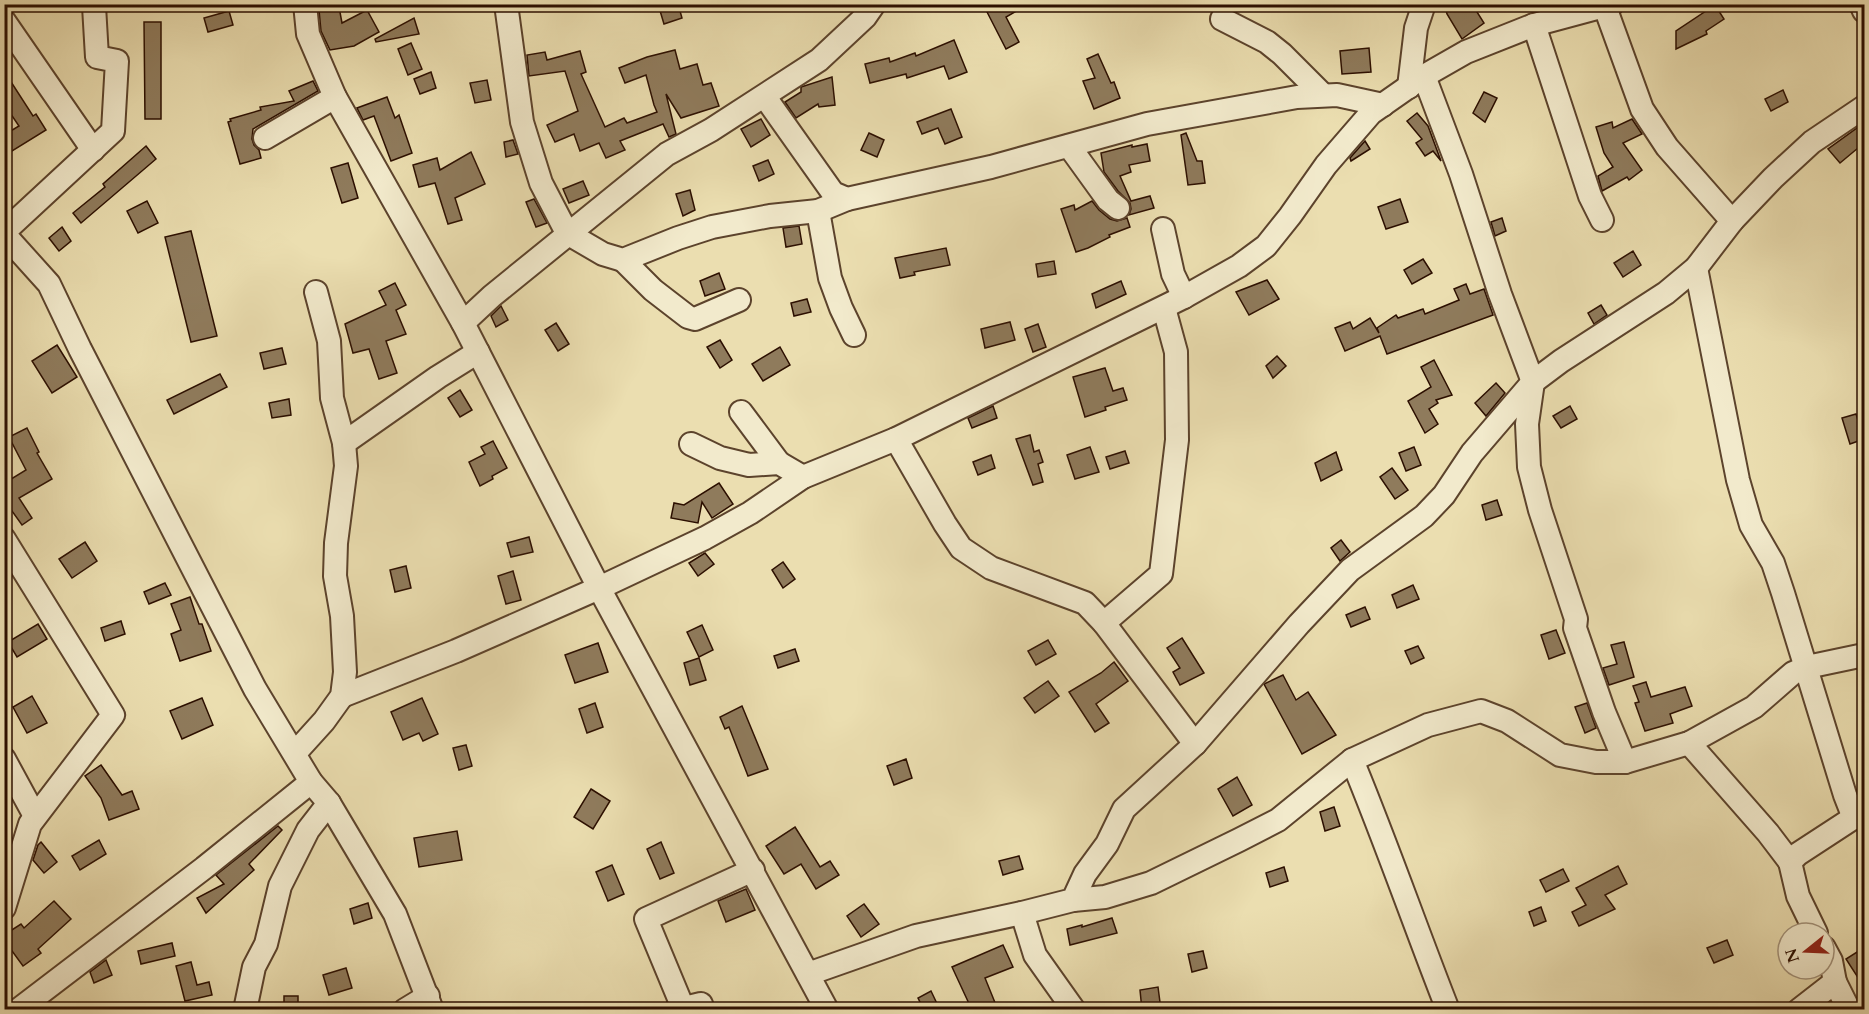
<svg xmlns="http://www.w3.org/2000/svg" width="1869" height="1014" font-family="Cardo,serif">
<style>
.building{fill:#8f7b5c;stroke:#2c0f00;stroke-width:1.5}
.lines{fill:none;stroke-linecap:round;stroke-linejoin:round}
.minor-casing{stroke:#5c432c;stroke-width:26}
.minor{stroke:#f2eacc;stroke-width:22}
</style>
<rect width="100%" height="100%" fill="#ebdeb0"/>
<filter id="stains"><feTurbulence type="fractalNoise" baseFrequency=".00333" numOctaves="4"/><feColorMatrix values="0 0 0 0 .2 0 0 0 0 .09 0 0 0 0 .02 0 0 0 .5 -.17"/></filter>
<radialGradient id="worn" r=".72"><stop offset=".6" stop-color="#630" stop-opacity="0"/><stop offset="1" stop-color="#630" stop-opacity=".3"/></radialGradient>
<g class="building">
<path d="M658 4H678L682 18 664 24Z"/>
<path d="M1001 4H1029L1006 17 1019 42 1006 49 986 10Z"/>
<path d="M1444 4H1472L1484 23 1462 39 1447 14Z"/>
<path d="M1715 5 1724 19 1706 31 1707 34 1676 49V31Z"/>
<path d="M339 7 342 23 367 10 379 32 354 46 330 50 321 31 319 10Z"/>
<path d="M229 11 233 25 208 32 204 18Z"/>
<path d="M414 18 419 34 376 42 375 39Z"/>
<path d="M144 22H161V119H145Z"/>
<path d="M954 40 967 72 949 79 944 66 907 78 906 74 870 83 865 64 889 58 890 62 915 53 916 56Z"/>
<path d="M411 43 422 69 408 75 398 49Z"/>
<path d="M1369 48 1371 72 1342 74 1340 51Z"/>
<path d="M675 50 680 69 697 64 703 85 711 83 719 106 681 118 666 94 676 134 669 137 663 124 620 141 625 150 606 158 599 143 580 151 574 134 555 142 547 125 578 111 565 71 529 76 527 55 545 52 547 60 580 51 586 72 581 74 605 127 624 118 627 123 657 112 654 105 646 75 625 83 619 68 647 57Z"/>
<path d="M1098 54 1111 83 1114 82 1120 98 1094 109 1083 81 1095 78 1087 59Z"/>
<path d="M4 71 33 116 36 114 46 130 4 156V135L19 126 4 104Z"/>
<path d="M431 72 436 88 420 94 414 79Z"/>
<path d="M832 77 835 105 819 107 818 104 796 118 785 102 801 92V87Z"/>
<path d="M487 80 491 100 475 103 470 83Z"/>
<path d="M313 81 318 91 253 129 252 139 254 145 259 150 261 158 240 164 228 122 231 121 230 119 261 110 260 107 294 101 289 91Z"/>
<path d="M1783 90 1788 102 1771 111 1765 99Z"/>
<path d="M1484 92 1497 98 1485 122 1473 113Z"/>
<path d="M387 97 395 118 399 115 412 153 391 161 374 116 363 120 357 108Z"/>
<path d="M951 109 962 137 945 144 938 128 922 134 917 122Z"/>
<path d="M1417 113 1428 126 1441 161 1433 151 1425 156 1416 143 1422 139 1407 121Z"/>
<path d="M761 119 770 135 751 147 741 129Z"/>
<path d="M1632 119 1642 134 1623 143 1642 170 1629 180 1627 177 1602 191 1598 176 1613 167 1604 153 1596 127 1612 122 1613 128Z"/>
<path d="M1864 123V143L1840 163 1828 149Z"/>
<path d="M869 133 884 140 877 157 861 150Z"/>
<path d="M1186 133 1197 161H1202L1205 183 1188 185 1181 135Z"/>
<path d="M513 140 518 154 506 157 504 142Z"/>
<path d="M1365 141 1370 149 1351 161 1350 158Z"/>
<path d="M1147 144 1150 161 1129 165 1131 172 1120 176 1131 201 1150 196 1154 208 1129 215 1131 209 1130 203 1118 191 1104 172 1101 153 1132 145V147Z"/>
<path d="M146 146 156 159 81 223 73 213 105 187 103 184Z"/>
<path d="M471 152 485 184 455 198 462 220 448 224 435 183 419 187 413 165 437 158 440 170Z"/>
<path d="M768 160 774 174 759 181 753 166Z"/>
<path d="M348 163 358 198 342 203 331 168Z"/>
<path d="M583 181 589 195 569 203 563 189Z"/>
<path d="M690 190 695 210 683 216 676 194Z"/>
<path d="M534 199 547 223 536 227 526 202Z"/>
<path d="M1400 199 1408 222 1386 229 1378 207Z"/>
<path d="M147 201 158 223 138 233 127 211Z"/>
<path d="M1092 201 1099 210 1110 219 1117 221 1127 218 1130 227 1109 235 1110 237 1088 248 1076 252 1061 209 1074 205 1075 210Z"/>
<path d="M1502 218 1506 231 1495 236 1491 222Z"/>
<path d="M799 226 802 244 786 247 783 228Z"/>
<path d="M62 227 71 241 59 251 49 238Z"/>
<path d="M191 231 217 336 191 342 165 237Z"/>
<path d="M946 248 950 265 914 272 915 275 900 278 895 258Z"/>
<path d="M1633 251 1641 265 1623 277 1614 263Z"/>
<path d="M1423 259 1432 273 1412 284 1404 270Z"/>
<path d="M1054 261 1056 274 1038 277 1036 264Z"/>
<path d="M719 273 725 289 705 296 700 281Z"/>
<path d="M1267 280 1279 299 1249 315 1236 292Z"/>
<path d="M1121 281 1126 294 1096 308 1092 294Z"/>
<path d="M395 283 406 305 396 310 406 334 386 341 397 373 379 379 369 349 353 353 345 324 386 305 379 291Z"/>
<path d="M1466 284 1470 294 1484 289 1493 315 1387 354 1380 336 1345 351 1335 328 1350 322 1353 329 1370 318 1379 333 1377 328 1396 315 1398 318 1423 309 1425 314 1459 300 1454 289Z"/>
<path d="M807 299 811 312 794 316 791 303Z"/>
<path d="M1601 305 1607 315 1594 324 1588 313Z"/>
<path d="M501 306 508 320 496 327 491 316Z"/>
<path d="M1010 322 1015 340 985 348 981 329Z"/>
<path d="M556 323 569 344 558 351 545 330Z"/>
<path d="M1038 324 1046 347 1033 352 1025 329Z"/>
<path d="M720 340 732 360 720 368 707 347Z"/>
<path d="M57 345 77 377 52 393 32 361Z"/>
<path d="M780 347 790 365 763 381 752 364Z"/>
<path d="M282 348 286 364 264 369 260 353Z"/>
<path d="M1277 356 1286 366 1273 378 1266 366Z"/>
<path d="M1434 360 1452 395 1436 400 1438 403 1429 409 1438 424 1425 433 1408 401 1431 387 1421 367Z"/>
<path d="M1105 368 1113 391 1123 388 1127 400 1105 407 1106 410 1085 417 1073 377Z"/>
<path d="M220 374 227 387 174 414 167 400Z"/>
<path d="M1496 383 1505 393 1486 416 1475 403Z"/>
<path d="M460 390 472 410 460 417 448 398Z"/>
<path d="M289 399 291 415 272 418 269 403Z"/>
<path d="M993 406 997 418 972 428 968 418Z"/>
<path d="M1570 406 1577 419 1561 428 1553 416Z"/>
<path d="M1856 414 1864 439 1850 444 1842 418Z"/>
<path d="M27 428 39 452 37 453 52 479 19 498 32 518 22 525 7 504 4 506V476L8 481 26 470 9 437Z"/>
<path d="M1030 435 1034 452 1039 450 1043 462 1038 464 1043 482 1033 485 1016 439Z"/>
<path d="M493 441 507 468 492 476 493 479 480 486 469 462 485 454 481 447Z"/>
<path d="M1090 447 1099 472 1075 479 1067 455Z"/>
<path d="M1414 447 1421 465 1406 471 1399 453Z"/>
<path d="M1125 451 1129 463 1110 469 1106 457Z"/>
<path d="M1336 452 1342 470 1321 481 1315 463Z"/>
<path d="M991 455 995 468 978 475 973 462Z"/>
<path d="M1392 468 1408 490 1395 499 1380 477Z"/>
<path d="M719 483 733 504 712 518 702 502 698 523 671 518 674 503 684 505Z"/>
<path d="M1497 500 1502 515 1486 520 1482 505Z"/>
<path d="M529 537 533 552 511 557 507 543Z"/>
<path d="M1341 540 1350 552 1340 561 1331 548Z"/>
<path d="M85 542 97 561 72 578 59 559Z"/>
<path d="M705 553 714 564 698 576 689 563Z"/>
<path d="M783 562 795 579 783 588 772 570Z"/>
<path d="M406 566 411 588 395 592 390 570Z"/>
<path d="M513 571 521 600 506 604 498 576Z"/>
<path d="M165 583 171 595 149 604 144 592Z"/>
<path d="M1413 585 1419 599 1397 608 1392 595Z"/>
<path d="M190 597 199 624H202L211 651 180 661 171 634 181 630 171 604Z"/>
<path d="M1365 607 1370 619 1351 627 1346 615Z"/>
<path d="M121 621 125 634 105 641 101 628Z"/>
<path d="M38 624 47 639 17 657 8 642Z"/>
<path d="M702 625 713 650 699 657 687 632Z"/>
<path d="M1556 630 1565 653 1549 659 1541 635Z"/>
<path d="M1182 638 1204 673 1180 685 1173 672 1180 668 1167 648Z"/>
<path d="M1048 640 1056 654 1036 665 1028 651Z"/>
<path d="M1624 642 1634 677 1609 685 1603 668 1617 664 1611 645Z"/>
<path d="M598 643 608 672 575 683 565 655Z"/>
<path d="M1418 646 1424 658 1411 664 1405 651Z"/>
<path d="M795 649 799 661 778 668 774 656Z"/>
<path d="M699 658 706 680 690 685 684 663Z"/>
<path d="M1114 662 1128 681 1096 704 1109 723 1095 732 1069 692 1101 673Z"/>
<path d="M1283 675 1296 700 1308 692 1336 735 1302 754 1264 684Z"/>
<path d="M1048 681 1059 696 1035 713 1024 698Z"/>
<path d="M1646 682 1651 697 1685 687 1692 706 1670 714 1673 723 1645 731 1635 703 1639 702 1633 686Z"/>
<path d="M32 696 47 723 27 733 13 707Z"/>
<path d="M202 698 213 725 182 739 170 711Z"/>
<path d="M422 698 438 734 423 741 419 733 403 740 391 712Z"/>
<path d="M595 703 603 727 587 733 579 709Z"/>
<path d="M1587 703 1596 728 1585 733 1575 707Z"/>
<path d="M742 706 768 769 748 776 729 727 725 729 720 717Z"/>
<path d="M466 745 472 766 459 770 453 748Z"/>
<path d="M906 759 912 778 894 785 887 766Z"/>
<path d="M101 765 122 795 132 791 139 809 109 820 101 798 85 776Z"/>
<path d="M1237 777 1252 805 1233 816 1218 789Z"/>
<path d="M591 789 610 801 593 829 574 817Z"/>
<path d="M1334 807 1340 826 1325 831 1320 812Z"/>
<path d="M278 826 282 830 249 864 254 870 206 913 197 898 224 884 216 875Z"/>
<path d="M795 827 820 867 830 861 839 875 816 889 801 864 784 874 766 846Z"/>
<path d="M457 831 462 860 419 867 414 838Z"/>
<path d="M99 840 106 854 80 870 72 856Z"/>
<path d="M41 842 57 862 44 873 33 860 38 845Z"/>
<path d="M661 842 674 873 660 879 647 849Z"/>
<path d="M1019 856 1023 869 1003 875 999 861Z"/>
<path d="M612 865 624 894 608 901 596 872Z"/>
<path d="M1618 866 1627 884 1605 895 1615 909 1579 926 1572 912 1586 905 1576 888Z"/>
<path d="M1284 867 1288 881 1270 887 1266 873Z"/>
<path d="M1563 869 1569 881 1546 892 1540 880Z"/>
<path d="M746 889 755 910 726 922 718 901Z"/>
<path d="M54 901 71 919 38 949 41 953 23 966 4 940V935L21 924 24 928Z"/>
<path d="M368 903 372 918 354 924 350 909Z"/>
<path d="M864 904 879 924 861 937 847 916Z"/>
<path d="M1541 907 1546 921 1534 926 1529 912Z"/>
<path d="M1112 918 1117 933 1070 945 1067 929 1082 925V927Z"/>
<path d="M1727 940 1733 955 1714 963 1707 948Z"/>
<path d="M172 943 175 956 141 964 138 951Z"/>
<path d="M1003 945 1013 967 985 978 998 1010H972L952 967Z"/>
<path d="M1203 951 1207 968 1192 972 1188 954Z"/>
<path d="M1857 952 1864 964V987L1846 959Z"/>
<path d="M106 960 112 975 94 983 90 972Z"/>
<path d="M191 962 197 985 209 982 212 995 185 1001 176 966Z"/>
<path d="M346 968 352 988 329 995 323 975Z"/>
<path d="M1158 987 1161 1010H1142L1140 990Z"/>
<path d="M931 991 940 1010H924L918 998Z"/>
<rect x="284" y="996" width="14" height="14"/>
</g>
<g class="lines">
<defs>
<g id="minor">
<path d="M305 4 308 34 335 97 463 323 599 588 827 1010"/>
<path d="M506 4 522 122 541 183 567 233 603 254 623 260 678 238 712 227 770 216 818 211 847 199"/>
<path d="M1861 4 1864 11"/>
<path d="M1605 7 1642 109 1667 147 1732 221"/>
<path d="M1222 19 1267 42 1282 54 1323 95"/>
<path d="M4 21 93 150"/>
<path d="M1534 25 1590 196 1602 220"/>
<path d="M1424 76 1461 174 1500 294 1533 382 1527 424 1529 467 1540 510 1576 619 1575 628 1604 712 1625 762"/>
<path d="M1409 87 1416 28 1424 4"/>
<path d="M765 97 833 193 847 199 991 167 1147 124 1297 97 1337 95 1383 105"/>
<path d="M265 138 335 97"/>
<path d="M1069 146 1108 200 1118 208"/>
<path d="M818 211 830 278 841 308 854 335"/>
<path d="M1163 229 1173 274 1184 297"/>
<path d="M4 232 113 131 117 61 97 57 94 6 97 4"/>
<path d="M4 234 49 284 80 349 255 689 311 782 329 803 395 914 432 1010"/>
<path d="M623 260 653 290 688 317 695 319 739 300"/>
<path d="M1696 268 1738 480 1751 525 1773 563 1783 593 1845 795 1854 818"/>
<path d="M463 323 492 296 667 154 711 130 819 60 865 17 874 4"/>
<path d="M741 412 779 463"/>
<path d="M896 439 945 524 961 548 991 568 1085 603 1104 623 1195 744"/>
<path d="M344 443 438 377 478 352"/>
<path d="M691 444 720 458 749 465 779 463 803 477"/>
<path d="M4 539 113 715 30 824 4 908"/>
<path d="M1104 623 1161 574 1177 440 1176 352 1164 308"/>
<path d="M342 696 456 651 599 588 705 538 750 513 803 477 896 439 1184 297 1239 266 1266 246 1290 216 1326 165 1371 113 1424 76 1466 52 1534 25 1612 4"/>
<path d="M1689 743 1768 833 1790 862"/>
<path d="M295 753 324 721 342 696 345 672 342 616 335 576 336 543 346 466 344 443 332 398 329 341 316 292"/>
<path d="M4 759 35 816"/>
<path d="M1352 760C1386 842 1415 926 1448 1010"/>
<path d="M1073 900 1105 897 1151 883 1239 840 1278 820 1352 760 1428 725 1481 711 1507 721 1560 755 1596 762H1625L1689 743 1754 707 1793 673 1807 667 1864 655"/>
<path d="M1022 913 1035 955 1074 1010"/>
<path d="M1816 933 1798 896 1790 862 1798 854 1864 811"/>
<path d="M808 974 916 936 1022 913 1073 900 1085 874 1107 844 1124 809 1195 744 1299 624 1350 570 1424 516 1444 495 1472 453 1533 382 1561 361 1666 293 1696 268 1732 221 1773 178 1812 142 1864 107"/>
<path d="M1835 982 1849 1010"/>
<path d="M683 1008 646 919 753 870"/>
<path d="M18 1010 204 868 311 782"/>
<path d="M245 1010 254 967 266 944 280 886 308 830 329 803"/>
<path d="M405 1010 428 996"/>
<path d="M676 1010 701 1004 703 1010"/>
<path d="M1799 1010 1835 982 1831 961 1824 948"/>
</g>
</defs>
<use href="#minor" class="minor-casing"/>
<use href="#minor" class="minor"/>
</g>
<rect width="1869" height="1014" fill="none" stroke="#ebdeb0" stroke-width="24"/>
<rect x="6" y="6" width="1857" height="1002" fill="none" stroke="#2c0f00" stroke-width="3"/>
<rect x="12" y="12" width="1845" height="990" fill="none" stroke="#2c0f00" stroke-width="1.5"/>
<g transform="translate(1806 951) rotate(252)"><circle r="28" fill="#f2eacc" stroke="#a3927a" stroke-width="1.5"/>
<path d="M0-4.5L10 22L0 15L-10 22Z" fill="#8f2418"/>
<text y="-9" font-size="16" font-weight="bold" text-anchor="middle" fill="#2c0f00">N</text>
</g>
<rect width="100%" height="100%" filter="url(#stains)"/>
<rect width="100%" height="100%" fill="url(#worn)"/>
</svg>
